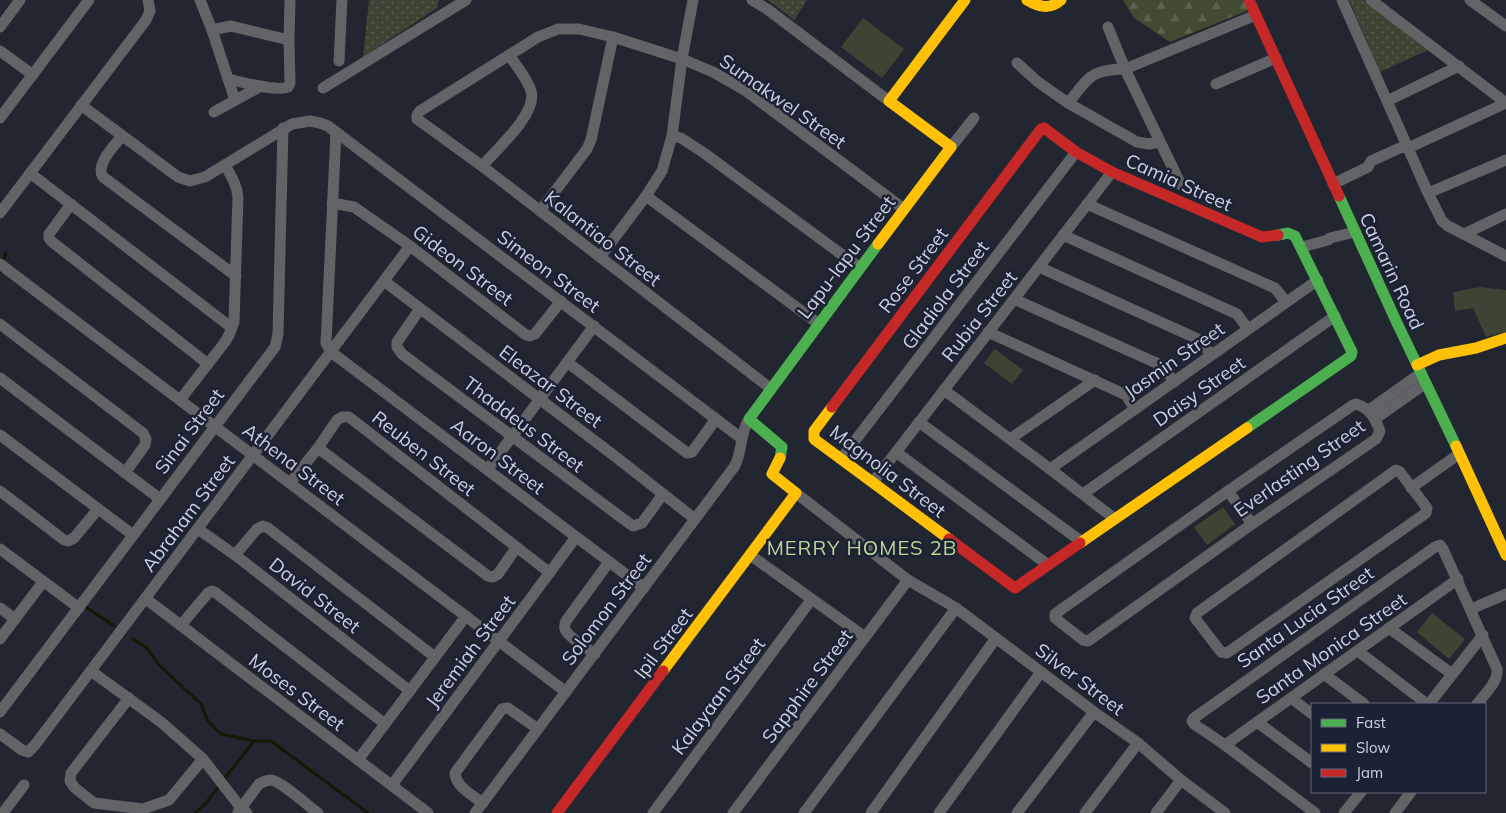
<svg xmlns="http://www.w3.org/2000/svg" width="1506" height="813" font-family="Mulish,sans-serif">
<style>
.grass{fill:#3d4434}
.forest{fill:url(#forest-firs)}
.park{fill:url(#park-dots)}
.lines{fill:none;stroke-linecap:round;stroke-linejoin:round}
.stream{stroke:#111a04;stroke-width:3}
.street{stroke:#626367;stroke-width:11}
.fast{stroke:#4caf50;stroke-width:11}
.slow{stroke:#ffc107;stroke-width:11}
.jam{stroke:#c62828;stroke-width:11}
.labels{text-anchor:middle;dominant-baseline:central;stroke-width:5;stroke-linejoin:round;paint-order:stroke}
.street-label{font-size:19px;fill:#ccd1df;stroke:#1c2236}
.neighbourhood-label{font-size:20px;letter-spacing:1px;fill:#bcd890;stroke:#1c2236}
</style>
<defs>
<pattern id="forest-firs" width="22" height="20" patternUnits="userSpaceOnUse" patternTransform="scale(1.25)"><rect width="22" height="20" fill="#404b32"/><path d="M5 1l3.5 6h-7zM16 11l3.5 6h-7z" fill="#5a644f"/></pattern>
<pattern id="park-dots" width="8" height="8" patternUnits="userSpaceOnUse" patternTransform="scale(1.25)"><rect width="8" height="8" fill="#3d4434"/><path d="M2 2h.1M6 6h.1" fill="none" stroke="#585e51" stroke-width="1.8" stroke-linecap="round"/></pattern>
</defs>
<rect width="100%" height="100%" fill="#222630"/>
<g class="grass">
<path d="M863 18 904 49 882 78 841 47Z"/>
<path d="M1480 287 1506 290V332L1486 337 1473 308 1455 311 1453 292Z"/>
<path d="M995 349 1023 370 1012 384 984 363Z"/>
<path d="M1223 507 1235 524 1207 545 1194 527Z"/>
<path d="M1432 613 1465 639 1449 659 1417 632Z"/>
</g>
<path class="forest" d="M1123 0H1247L1251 9 1170 42 1134 18Z"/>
<g class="park">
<path d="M369 0H439L437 8 363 57Z"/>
<path d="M768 0H807L794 20Z"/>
<path d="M1349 0H1363L1428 50 1380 72Z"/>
</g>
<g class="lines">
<g class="stream">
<path d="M0 272 6 253"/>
<path d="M83 605 114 626"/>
<path d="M133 639 147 648 159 665 201 704 208 721 221 734 254 741H271L368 813"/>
<path d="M223 780 254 741"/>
<path d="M195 813 205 804 220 785"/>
</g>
<g class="street">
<path d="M200 0 212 30 235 100"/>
<path d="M752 0 767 9 889 101"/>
<path d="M1342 0 1428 193 1442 221 1448 226 1506 256"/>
<path d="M1371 0 1506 103"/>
<path d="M1470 0 1506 26"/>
<path d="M0 27 20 0"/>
<path d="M1108 27 1125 69 1181 185"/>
<path d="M212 30 231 26 289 40"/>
<path d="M0 51 33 75"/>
<path d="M339 61 342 0"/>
<path d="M1017 63 1038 82 1068 103 1137 142 1149 144 1159 142"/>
<path d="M228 79C241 82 277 92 288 87L290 83 289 40 290 0"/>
<path d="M1216 84 1276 58"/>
<path d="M323 88 466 0"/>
<path d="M1387 101 1459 66"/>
<path d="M1068 103C1090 77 1089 70 1125 69L1256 15"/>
<path d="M81 105 178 177 190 181 205 177 292 124 310 121 320 123 328 126 741 438"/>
<path d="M214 112 261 86"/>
<path d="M0 118 89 0"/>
<path d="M336 132 326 343 331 352 644 588"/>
<path d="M122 136C114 146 95 165 103 177L236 276"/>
<path d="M672 136 681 138 704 153 860 268"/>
<path d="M951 147 974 118"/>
<path d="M482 166C496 150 538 113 531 91 528 80 516 65 509 55"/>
<path d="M30 173 232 328"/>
<path d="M1333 184 1368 167 1371 161 1402 147 1408 148 1506 103"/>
<path d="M1428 193 1506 160"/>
<path d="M646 196 819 324"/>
<path d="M332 203 354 207 410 246 526 335 530 336 535 334 561 301"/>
<path d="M71 204 49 234V238L51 241 208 364"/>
<path d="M1087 204 1275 288 1286 302"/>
<path d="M540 211 587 149 591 140 613 37"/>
<path d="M0 213 146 20 150 11 148 0"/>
<path d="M1464 234 1506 214"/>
<path d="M1063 235 1237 314 1248 329"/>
<path d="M1302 247 1328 240 1330 238 1355 232"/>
<path d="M600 257 646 196 662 171 672 136 682 59 693 0"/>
<path d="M0 264 566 692"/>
<path d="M1039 267 1200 340 1211 355"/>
<path d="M384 281 612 454 695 519"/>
<path d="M1014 299 1163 366 1174 382"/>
<path d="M420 309 397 342V347L402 354 630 524 633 526 642 523 663 494"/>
<path d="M0 324 143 433 146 439 145 445 125 473"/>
<path d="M988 332 1126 395 1135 409"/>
<path d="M567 362 687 453 692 452 716 419"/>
<path d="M0 378 160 499"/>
<path d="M770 388 482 166 417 119V115L420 111 538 37 558 29H579L613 37 682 59 713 72 746 91 904 209"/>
<path d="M944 390 1050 469 1115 519"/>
<path d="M180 400 225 342 229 335 234 322 238 197C237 185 231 176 225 165"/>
<path d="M1356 404C1371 409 1375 418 1380 431L1376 439 1252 524 1088 641 1083 640 1055 618V614L1228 491 1353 405Z"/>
<path d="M1369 410 1421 373"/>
<path d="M1375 419 1426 383"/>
<path d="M919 422 1082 542"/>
<path d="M0 435 133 535"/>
<path d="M1010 439 1095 380"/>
<path d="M318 448 488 576 493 577 498 574 516 548"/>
<path d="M896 452 1048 565"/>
<path d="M841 459 1076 152"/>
<path d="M488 469 594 326"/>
<path d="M1050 469 1318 280"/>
<path d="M1396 470 1400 472 1427 508 1426 513 1227 653 1221 652 1195 618 1197 613Z"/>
<path d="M873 482 1112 172"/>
<path d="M290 483 318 448 337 420 342 417H349L550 573"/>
<path d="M1411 488 1459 454"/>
<path d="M0 491 64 540 68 541 74 538 98 509"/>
<path d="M1228 491 1252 524"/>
<path d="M796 493 908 580 956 608 1094 712 1138 743 1181 780 1225 813"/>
<path d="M1083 494 1335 316"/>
<path d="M198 529 235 555 410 691"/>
<path d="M0 549 79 608"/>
<path d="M235 555 257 529 263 526 268 528 435 657"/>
<path d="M750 555 865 637"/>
<path d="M146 599 428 813"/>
<path d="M0 608 15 619"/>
<path d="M1471 609 1506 594"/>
<path d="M181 625 208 593 212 591 216 593 385 724"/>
<path d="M1389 628 1452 674"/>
<path d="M0 639 43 582"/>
<path d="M1358 651 1427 704"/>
<path d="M595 654C588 649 567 636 565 629 564 626 565 624 566 621L609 562"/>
<path d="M91 671 161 722 203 759 241 808 247 813"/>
<path d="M1324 674 1364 704"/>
<path d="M129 698 71 773 70 781 75 788 94 803 143 809 169 800 203 759"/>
<path d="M1291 698 1312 714"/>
<path d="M1429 704 1483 635"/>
<path d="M0 712 275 347 278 334 283 128"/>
<path d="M1257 722 1312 763"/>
<path d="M0 734 22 750 28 752 35 745 410 246"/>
<path d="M1225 745 1458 579"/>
<path d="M358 760 466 616"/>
<path d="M392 785 576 537"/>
<path d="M483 803C472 795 456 787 455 773L502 709 508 708 538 729"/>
<path d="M238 812 259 784C263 782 266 780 271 780 281 781 308 806 318 813"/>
<path d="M3 813 24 785"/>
<path d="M475 813 734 467C743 453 739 434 749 419"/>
<path d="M653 813 811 600"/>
<path d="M733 813 908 580"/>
<path d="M804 813 956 608"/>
<path d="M871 813 996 638"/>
<path d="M939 813 1041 672"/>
<path d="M1017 813 1094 712"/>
<path d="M1085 813 1138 743"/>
<path d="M1156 813 1181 780"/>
<path d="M1315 813 1225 745 1194 724 1192 721 1194 718 1435 547 1440 545 1443 549 1497 669C1499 681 1484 695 1477 704"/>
<path d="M1344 813 1361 792"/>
<path d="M1395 813 1411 792"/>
</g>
<g class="fast">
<path d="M1339 196 1397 323 1456 446"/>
<path d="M1247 428 1351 356 1352 352 1295 236 1288 233 1278 235"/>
<path d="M780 458 782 447 749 419 878 244"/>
</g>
<g class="slow">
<path d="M1027 0C1039 7 1050 10 1061 0"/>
<path d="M878 244 951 147 889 101 965 0"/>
<path d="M1417 365 1439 355 1476 348 1506 338"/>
<path d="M832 407 814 431V439L949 539"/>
<path d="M1456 446 1506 555"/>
<path d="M1080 543 1247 428"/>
<path d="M663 671 796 493 772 474 780 458"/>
</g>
<g class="jam">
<path d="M1249 0 1339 196"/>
<path d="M1044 128 1076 152 1112 172 1262 237 1278 235"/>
<path d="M832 407 1041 129 1044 128"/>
<path d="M949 539 1015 588 1080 543"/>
<path d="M557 813 663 671"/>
</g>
</g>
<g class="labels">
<g class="street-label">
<text transform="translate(783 101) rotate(35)">Sumakwel Street</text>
<text transform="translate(1179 182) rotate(24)">Camia Street</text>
<text transform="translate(603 238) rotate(38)">Kalantiao Street</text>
<text transform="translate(846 257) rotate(-53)">Lapu-lapu Street</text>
<text transform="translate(463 265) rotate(37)">Gideon Street</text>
<text transform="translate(913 270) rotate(-53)">Rose Street</text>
<text transform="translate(549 271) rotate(37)">Simeon Street</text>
<text transform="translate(1392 271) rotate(65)">Camarin Road</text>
<text transform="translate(945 295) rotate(-53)">Gladiola Street</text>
<text transform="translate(979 316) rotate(-52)">Rubia Street</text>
<text transform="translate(1174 360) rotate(-35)">Jasmin Street</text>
<text transform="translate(551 386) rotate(37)">Eleazar Street</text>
<text transform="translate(1199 391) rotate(-35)">Daisy Street</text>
<text transform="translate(524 424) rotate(37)">Thaddeus Street</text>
<text transform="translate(189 431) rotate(-53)">Sinai Street</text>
<text transform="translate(424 453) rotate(38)">Reuben Street</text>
<text transform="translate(498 456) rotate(37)">Aaron Street</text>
<text transform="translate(294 464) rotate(37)">Athena Street</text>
<text transform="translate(1299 468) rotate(-35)">Everlasting Street</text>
<text transform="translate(888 471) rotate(37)">Magnolia Street</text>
<text transform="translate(188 513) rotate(-53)">Abraham Street</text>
<text transform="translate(315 595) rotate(38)">David Street</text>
<text transform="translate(606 609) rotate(-53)">Solomon Street</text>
<text transform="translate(1305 617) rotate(-35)">Santa Lucia Street</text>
<text transform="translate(663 643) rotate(-53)">Ipil Street</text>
<text transform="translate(1331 648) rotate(-35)">Santa Monica Street</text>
<text transform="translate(470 651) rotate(-53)">Jeremiah Street</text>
<text transform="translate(1080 679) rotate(37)">Silver Street</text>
<text transform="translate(807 686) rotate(-53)">Sapphire Street</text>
<text transform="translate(297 692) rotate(37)">Moses Street</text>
<text transform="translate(718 696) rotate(-53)">Kalayaan Street</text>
</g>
<g class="neighbourhood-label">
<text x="862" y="547">MERRY HOMES 2B</text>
</g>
</g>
<rect x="1311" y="703" width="175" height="90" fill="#1c2236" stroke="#62687a"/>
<rect x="1321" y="719" width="25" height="8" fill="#4caf50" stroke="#62687a"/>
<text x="1356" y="728" font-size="15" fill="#ccd1df">Fast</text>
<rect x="1321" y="744" width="25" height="8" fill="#ffc107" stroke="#62687a"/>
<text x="1356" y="753" font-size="15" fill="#ccd1df">Slow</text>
<rect x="1321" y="769" width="25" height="8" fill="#c62828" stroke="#62687a"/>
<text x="1356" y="778" font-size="15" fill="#ccd1df">Jam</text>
</svg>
